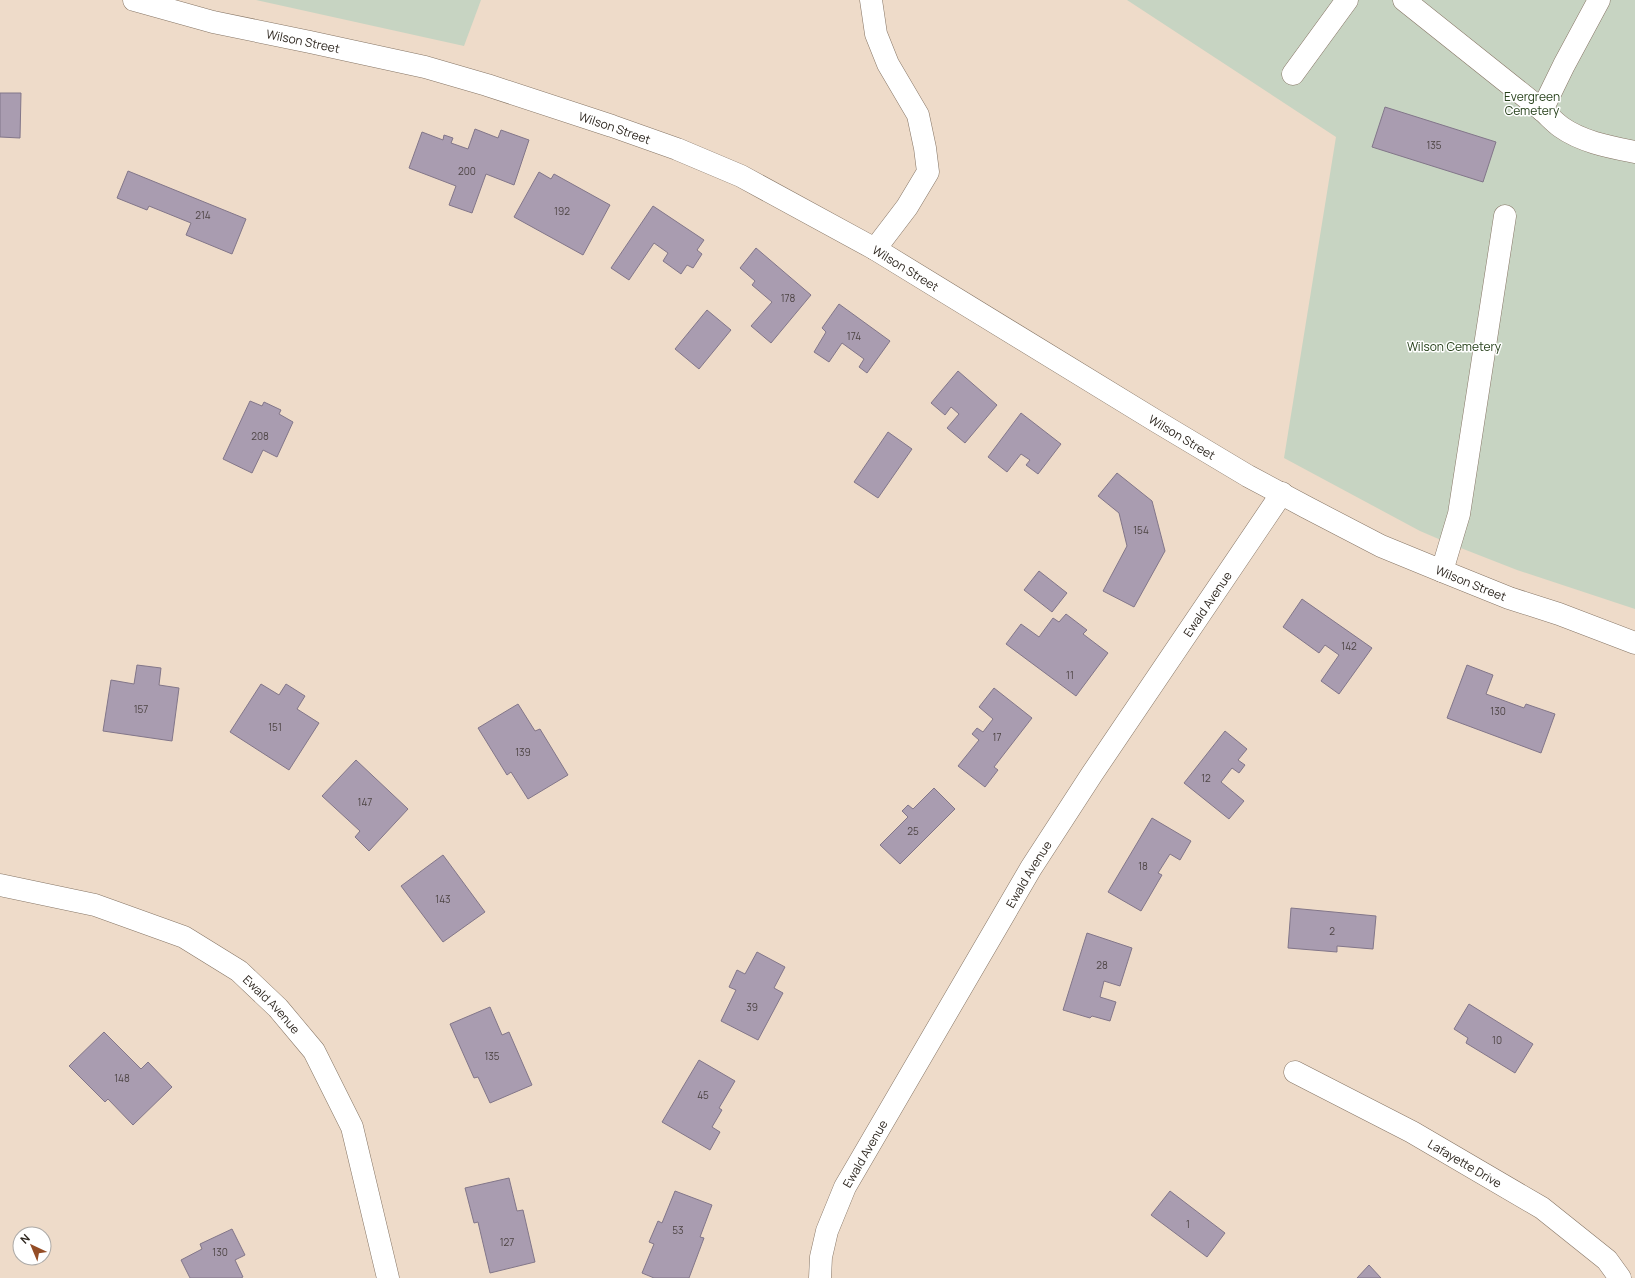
<svg xmlns="http://www.w3.org/2000/svg" width="1635" height="1278" font-family="Manrope,sans-serif">
<style>
.green{fill:#c7d4c2}
.building{fill:#a99cb0;stroke:#827689}
.lines{fill:none;stroke-linecap:round;stroke-linejoin:round}
.minor-casing{stroke:#867565;stroke-width:23}
.minor{stroke:#fff;stroke-width:22}
.labels{text-anchor:middle;dominant-baseline:central;stroke-width:3;stroke-linejoin:round;paint-order:stroke}
.number-label{font-size:10px;fill:#4e4545}
.street-label{font-size:12px;fill:#2f2821;stroke:#fff}
.park-label{font-size:12px;fill:#26401a;stroke:#fff}
</style>
<rect width="100%" height="100%" fill="#eedbc9"/>
<g class="green">
<path d="M256 0H481L464 46Z"/>
<path d="M1127 0H1635V609L1517 570 1448 543 1420 531 1284 458 1336 137Z"/>
</g>
<g class="building">
<path d="M0 93H21L20 138 0 137Z"/>
<path d="M1385 107 1496 142 1483 182 1372 147Z"/>
<path d="M475 129 498 138 501 130 529 140 514 185 486 174 472 213 449 205 456 186 409 168 422 132 443 140 444 135 453 138 451 143 468 149Z"/>
<path d="M128 171 246 219 232 254 186 235 191 223 149 206 147 210 117 198Z"/>
<path d="M539 172 551 179 554 174 610 205 583 255 514 217Z"/>
<path d="M653 206 704 240 697 250 702 254 693 268 687 265 681 274 663 261 668 253 654 243 629 280 611 268Z"/>
<path d="M756 248 811 295 771 343 751 326 772 302 752 285 755 281 740 268Z"/>
<path d="M839 304 890 341 867 373 859 367 864 359 842 343 829 362 814 352 826 332 822 328Z"/>
<path d="M707 310 731 330 699 369 675 349Z"/>
<path d="M958 371 997 405 965 443 947 428 959 414 951 407 945 415 931 403Z"/>
<path d="M250 401 262 406 264 402 281 410 279 414 293 422 277 457 263 450 252 473 223 459Z"/>
<path d="M1021 413 1061 444 1038 474 1026 465 1030 460 1021 454 1007 472 988 457Z"/>
<path d="M888 432 912 449 878 498 854 482Z"/>
<path d="M1117 473 1152 501 1165 551 1134 607 1103 591 1127 546 1119 513 1098 496Z"/>
<path d="M1039 571 1067 593 1052 612 1024 590Z"/>
<path d="M1302 599 1372 648 1339 694 1321 681 1339 655 1325 645 1319 653 1283 627Z"/>
<path d="M1066 614 1087 630 1083 634 1108 653 1076 696 1006 644 1021 624 1039 637 1053 618 1059 622Z"/>
<path d="M137 665 161 668 159 685 179 688 172 741 103 731 111 680 134 684Z"/>
<path d="M1467 665 1493 675 1486 694 1524 708 1526 704 1555 714 1541 753 1447 718Z"/>
<path d="M261 684 279 695 286 684 305 696 297 709 319 723 289 770 230 732Z"/>
<path d="M994 688 1032 718 994 767 998 770 985 787 958 766 979 740 972 734 977 728 983 732 993 719 979 707Z"/>
<path d="M518 704 535 731 540 729 568 775 528 799 511 772 507 775 478 728Z"/>
<path d="M1225 731 1247 749 1238 760 1245 765 1239 773 1232 768 1221 782 1244 801 1229 819 1184 783Z"/>
<path d="M356 760 408 809 369 851 355 837 360 831 322 796Z"/>
<path d="M934 788 955 809 900 864 880 845 908 817 902 811 908 805 913 809Z"/>
<path d="M1152 818 1191 841 1180 860 1170 854 1158 873 1162 875 1141 911 1108 892Z"/>
<path d="M443 855 485 912 443 942 401 886Z"/>
<path d="M1291 908 1376 916 1373 949 1337 946V952L1288 948Z"/>
<path d="M1087 933 1132 948 1120 986 1104 981 1100 997 1116 1002 1110 1021 1092 1016 1090 1018 1063 1010Z"/>
<path d="M757 952 785 967 774 988 783 993 758 1040 721 1021 736 990 729 987 737 970 745 974Z"/>
<path d="M1469 1004 1533 1044 1515 1073 1466 1043 1468 1038 1454 1029Z"/>
<path d="M490 1007 502 1035 509 1032 532 1085 490 1103 478 1077 474 1078 450 1024Z"/>
<path d="M104 1032 141 1069 148 1062 172 1087 133 1125 108 1099 105 1102 69 1066Z"/>
<path d="M699 1060 735 1081 719 1108 722 1110 712 1127 720 1132 710 1150 662 1122Z"/>
<path d="M509 1178 517 1211 523 1210 535 1262 490 1273 478 1222 474 1223 465 1188Z"/>
<path d="M675 1191 712 1205 700 1237 704 1238 689 1278H654L642 1273 654 1244 649 1242 658 1221 662 1223Z"/>
<path d="M1170 1191 1225 1233 1207 1257 1151 1215Z"/>
<path d="M232 1229 245 1255 235 1260 243 1277 241 1278H190L181 1260 202 1249 200 1244Z"/>
<path d="M1369 1265 1381 1278H1357Z"/>
</g>
<g class="lines">
<defs>
<g id="minor">
<path id="s1" d="M134 0 213 22 310 42 425 67 487 85 612 126 677 149 741 176 875 249 1156 421 1248 476 1306 507 1381 546 1442 571 1509 598 1559 614 1635 643"/>
<path d="M871 0 876 34 888 64 918 115 925 148 928 172 907 207 875 249"/>
<path d="M1404 0 1542 110C1548 115 1554 122 1561 127 1582 142 1610 147 1635 152"/>
<path d="M1293 74 1347 0"/>
<path d="M1542 110 1564 65 1599 0"/>
<path d="M1442 571 1459 514 1505 216"/>
<path id="s2" d="M0 885 95 905 184 937 239 971 278 1008 314 1051 352 1127 388 1278"/>
<path id="s3" d="M1295 1072 1412 1132 1542 1208 1607 1260 1620 1278"/>
<path id="s4" d="M820 1278 821 1257 827 1231 845 1187 1031 868 1092 774 1282 493"/>
</g>
</defs>
<use href="#minor" class="minor-casing"/>
<use href="#minor" class="minor"/>
</g>
<g class="labels">
<g class="number-label">
<text x="1434" y="145">135</text>
<text x="467" y="171">200</text>
<text x="562" y="211">192</text>
<text x="203" y="215">214</text>
<text x="788" y="298">178</text>
<text x="854" y="336">174</text>
<text x="260" y="436">208</text>
<text x="1141" y="530">154</text>
<text x="1349" y="646">142</text>
<text x="1070" y="675">11</text>
<text x="141" y="709">157</text>
<text x="1498" y="711">130</text>
<text x="275" y="727">151</text>
<text x="997" y="737">17</text>
<text x="523" y="752">139</text>
<text x="1206" y="778">12</text>
<text x="365" y="802">147</text>
<text x="913" y="831">25</text>
<text x="1143" y="866">18</text>
<text x="443" y="899">143</text>
<text x="1332" y="931">2</text>
<text x="1102" y="965">28</text>
<text x="752" y="1007">39</text>
<text x="1497" y="1040">10</text>
<text x="492" y="1056">135</text>
<text x="122" y="1078">148</text>
<text x="703" y="1095">45</text>
<text x="1188" y="1224">1</text>
<text x="678" y="1230">53</text>
<text x="507" y="1242">127</text>
<text x="220" y="1252">130</text>
</g>
<g class="street-label">
<text stroke="none"><textPath href="#s1" startOffset="174">Wilson Street</textPath></text>
<text stroke="none"><textPath href="#s1" startOffset="498">Wilson Street</textPath></text>
<text stroke="none"><textPath href="#s1" startOffset="822">Wilson Street</textPath></text>
<text stroke="none"><textPath href="#s1" startOffset="1146">Wilson Street</textPath></text>
<text stroke="none"><textPath href="#s1" startOffset="1470">Wilson Street</textPath></text>
<text stroke="none"><textPath href="#s4" startOffset="782">Ewald Avenue</textPath></text>
<text stroke="none"><textPath href="#s4" startOffset="458">Ewald Avenue</textPath></text>
<text stroke="none"><textPath href="#s2" startOffset="303">Ewald Avenue</textPath></text>
<text stroke="none"><textPath href="#s4" startOffset="134">Ewald Avenue</textPath></text>
<text stroke="none"><textPath href="#s3" startOffset="193">Lafayette Drive</textPath></text>
</g>
<g class="park-label">
<text x="1532" y="96">Evergreen<tspan x="1532" dy="14">Cemetery</tspan></text>
<text x="1454" y="346">Wilson Cemetery</text>
</g>
</g>
<g transform="translate(32 1246) rotate(316)"><circle r="19" fill="#ffffff" stroke="#aca9a6"/>
<path d="M0-3L7 15L0 10L-7 15Z" fill="#944d26"/>
<text y="-6" font-size="11" font-weight="bold" text-anchor="middle" fill="#2f2821">N</text>
</g>
</svg>
